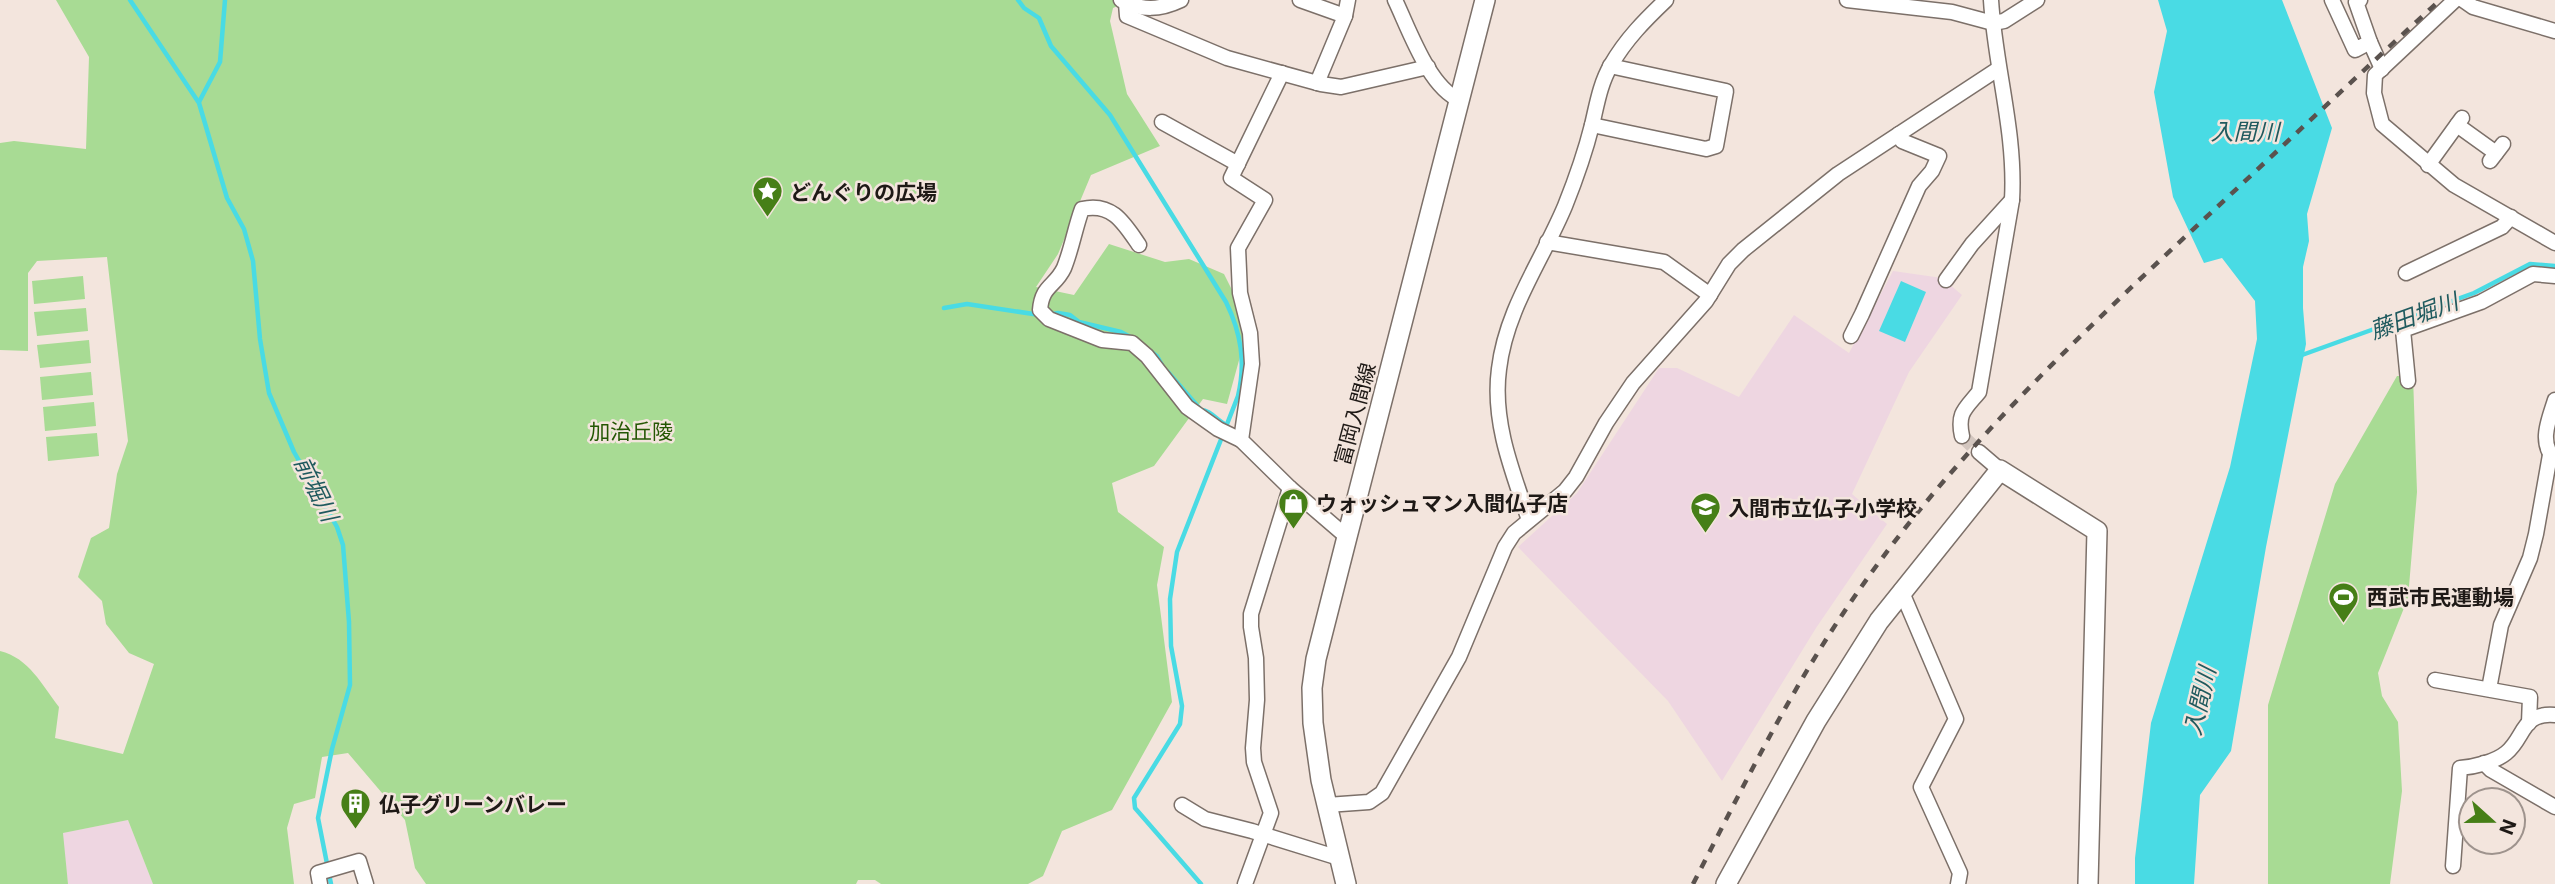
<svg xmlns="http://www.w3.org/2000/svg" width="2555" height="884" font-family="Inter,'Noto Sans JP',sans-serif">
<style>
.education{fill:#eed6e1}
.green{fill:#a8db94}
.water{fill:#49dbe4}
.lines{fill:none;stroke-linecap:round;stroke-linejoin:round}
.stream{stroke:#49dbe4;stroke-width:4.5}
.street-tunnel{stroke:#d3c6bf;stroke-width:14;stroke-dasharray:14 7;stroke-linecap:butt}
.street-casing{stroke:#7c7069;stroke-width:17}
.secondary-casing{stroke:#7c7069;stroke-width:22}
.street{stroke:#fff;stroke-width:14}
.secondary{stroke:#fff;stroke-width:19}
.rail{stroke:#5a524e;stroke-width:4.5;stroke-dasharray:9 9;stroke-linecap:butt}
.labels{text-anchor:middle;dominant-baseline:central;stroke-width:5;stroke-linejoin:round;paint-order:stroke}
.poi-label{font-size:21px;font-weight:bold;fill:#1e1916;stroke:#f3e5dd;text-anchor:start}
.street-label{font-size:21px;fill:#1e1916;stroke:#f3e5dd}
.park-label{font-size:21px;fill:#245703;stroke:#f3e5dd}
.water-label{font-size:23px;font-style:italic;fill:#1f5a5e;stroke:#f3e5dd}
</style>
<rect width="100%" height="100%" fill="#f3e5dd"/>
<g class="education">
<path d="M1893 271 1942 278 1962 295 1909 372 1852 494 1887 524 1816 628 1722 781 1668 701 1518 547 1577 493 1659 368H1677L1739 397 1794 315 1849 353Z"/>
<path d="M128 820 153 884H68L62 833Z"/>
</g>
<g class="green">
<path d="M56 0H1131L1113 8 1110 21 1127 94 1160 146 1091 175 1058 254 1036 287 1074 295 1109 244 1165 262 1189 259 1224 274 1249 324 1227 404 1203 399 1154 466 1112 483 1118 512 1164 547 1157 585 1172 702 1112 810 1062 831 1043 876 1028 884H881L875 880H858L856 884H426L415 868 405 820 348 753 322 757 315 798 294 804 287 828 294 884H153L128 820 63 833 68 884H0V651C29 658 42 685 59 707L55 738 123 754 154 664 129 653 106 624 102 601 78 577 91 538 109 528 117 474 128 441 107 257 37 261 28 273V351L0 350V143L14 141 86 149 89 57Z"/>
<path d="M83 276 85 299 34 304 32 281Z"/>
<path d="M86 308 88 331 37 336 34 312Z"/>
<path d="M89 340 91 363 40 368 37 345Z"/>
<path d="M91 372 93 395 42 400 40 377Z"/>
<path d="M2397 376H2413L2417 492 2408 598 2378 673 2382 696 2398 722 2402 791 2390 884H2268V705L2335 484Z"/>
<path d="M94 402 96 426 45 431 43 407Z"/>
<path d="M97 433 99 456 48 461 46 437Z"/>
</g>
<g class="water">
<path d="M2158 0H2282L2332 128 2307 214 2309 241 2303 267V308L2306 344 2266 547 2231 751 2200 795 2194 884H2135V858L2151 723 2230 467 2257 339 2255 301 2222 258 2204 263 2173 197 2154 92 2167 31Z"/>
<path d="M1901 281 1926 292 1905 342 1879 331Z"/>
</g>
<g class="lines">
<g class="stream">
<path d="M130 0 199 103 227 198 244 229 253 261 260 339 269 393 294 452 337 527 343 545 349 622 350 685 332 749 318 818 331 884"/>
<path d="M1018 0 1024 8 1039 18 1051 46 1110 115 1226 302C1241 333 1246 362 1238 396L1177 552 1170 599 1171 646 1182 706 1180 724 1134 798 1135 808 1201 884"/>
<path d="M199 102 220 62 225 0"/>
<path d="M944 308 967 304 1040 315"/>
<path d="M1048 315 1058 313 1070 315 1079 322 1121 332 1132 338"/>
<path d="M1150 351 1157 356 1162 365"/>
<path d="M2302 355 2474 293 2530 264 2555 266"/>
<path d="M1168 372 1201 410C1211 410 1217 421 1227 425"/>
</g>
<path class="street-tunnel" d="M1962 436 1979 452"/>
<defs>
<g id="street">
<path d="M1121 0C1142 11 1160 10 1181 0"/>
<path d="M1300 0 1345 16"/>
<path d="M1395 0C1409 29 1429 88 1460 100"/>
<path d="M1847 0 1952 12 1993 23 2004 21 2037 0"/>
<path d="M2332 0 2355 50 2370 42 2356 2 2360 0"/>
<path d="M2455 0 2375 75 2374 93 2382 124 2454 185 2555 243"/>
<path d="M2463 0 2473 7 2555 31"/>
<path d="M1126 3 1127 16 1227 58 1321 84 1341 87 1428 67"/>
<path d="M2370 42 2382 69"/>
<path d="M1282 73 1231 178 1265 200 1238 248 1240 293 1250 333 1252 364 1241 440 1290 488 1347 537"/>
<path d="M1317 83 1345 16 1348 0"/>
<path d="M1162 122 1238 164"/>
<path d="M1592 125 1706 149 1716 146 1726 91 1610 66"/>
<path d="M2457 125 2496 153"/>
<path d="M2490 161 2503 144"/>
<path d="M2428 165 2462 118"/>
<path d="M1547 242 1664 262 1710 295"/>
<path d="M1139 245C1124 223 1112 202 1082 209 1075 228 1072 248 1064 268 1055 287 1042 285 1040 310L1049 319 1102 340 1132 343 1147 356 1187 407 1218 429 1241 440"/>
<path d="M2406 273 2502 227 2511 217"/>
<path d="M1946 280 1972 244 2012 200"/>
<path d="M1851 336 1862 314 1919 186 1932 171 1939 156 1902 141 1899 134"/>
<path d="M2408 381 2403 330 2481 302 2533 274 2555 276"/>
<path d="M2555 400C2549 420 2538 442 2555 460"/>
<path d="M1962 436C1957 413 1965 409 1979 392L2012 200C2016 132 1995 67 1991 0"/>
<path d="M1979 452 2000 470"/>
<path d="M1529 520C1512 471 1492 421 1499 369 1506 309 1542 261 1565 206 1575 181 1585 153 1592 125 1597 104 1600 84 1611 65 1626 39 1645 20 1666 0"/>
<path d="M1901 590 1956 719 1921 787 1960 873 1958 884"/>
<path d="M2435 680 2530 697 2529 723"/>
<path d="M2489 689 2501 625 2530 558 2536 534 2550 455"/>
<path d="M2484 763 2491 770 2555 807"/>
<path d="M1182 805 1205 819 1252 831 1339 858"/>
<path d="M1327 805 1369 802 1382 793 1459 657 1505 547 1514 533 1565 491 1576 477 1606 423 1633 383 1706 301 1729 264 1743 250 1838 174 1998 69"/>
<path d="M2453 866 2460 768C2474 767 2495 762 2506 753 2525 738 2521 712 2555 715"/>
<path d="M320 884 318 873 359 861 366 884"/>
<path d="M1245 884 1271 813 1254 762 1253 748 1257 700 1256 658 1251 627V614L1290 488"/>
</g>
<g id="secondary">
<path d="M1346 884 1321 780 1313 723 1312 688 1316 659 1347 537 1485 0"/>
<path d="M1726 884 1816 721 1879 621 2000 470 2097 531 2088 884"/>
</g>
</defs>
<use href="#street" class="street-casing"/>
<use href="#secondary" class="secondary-casing"/>
<use href="#street" class="street"/>
<use href="#secondary" class="secondary"/>
<path class="rail" d="M1693 884C1744 785 1793 684 1857 593 1950 459 2068 346 2186 236 2271 157 2355 78 2440 0"/>
</g>
<defs>
<symbol id="sight-pin" viewBox="-11 -11 22 30"><path d="M0 17L-7.5 6A9.5 9.5 0 1 1 7.5 6Z" fill="#467f17" stroke="#f3e5dd"/><path d="M0-6L1.8-2.2L6-1.7L2.9 1.2L3.7 5.4L0 3.3L-3.7 5.4L-2.9 1.2L-6-1.7L-1.8-2.2Z" fill="#fff"/></symbol>
<symbol id="shop-pin" viewBox="-11 -11 22 30"><path d="M0 17L-7.5 6A9.5 9.5 0 1 1 7.5 6Z" fill="#467f17" stroke="#f3e5dd"/><path d="M-5-2.5h2.3a2.7 3.5 0 0 1 5.4 0H5L5.5 6h-11ZM-1.5-2.5h3a1.5 2.3 0 0 0-3 0Z" fill="#fff"/></symbol>
<symbol id="school-pin" viewBox="-11 -11 22 30"><path d="M0 17L-7.5 6A9.5 9.5 0 1 1 7.5 6Z" fill="#467f17" stroke="#f3e5dd"/><path d="M0-5L7-2L0 1L-7-2ZM-4 1L0 2.5L4 1V4Q0 6-4 4Z" fill="#fff"/></symbol>
<symbol id="stadium-pin" viewBox="-11 -11 22 30"><path d="M0 17L-7.5 6A9.5 9.5 0 1 1 7.5 6Z" fill="#467f17" stroke="#f3e5dd"/><path d="M0-5a6.5 5 0 1 0 0 10a6.5 5 0 1 0 0-10ZM-3.5-1.8h7v3.6h-7Z" fill="#fff"/></symbol>
<symbol id="building-pin" viewBox="-11 -11 22 30"><path d="M0 17L-7.5 6A9.5 9.5 0 1 1 7.5 6Z" fill="#467f17" stroke="#f3e5dd"/><path d="M-4-6H4V6H1V3H-1V6H-4ZM-2.5-4.3h1.7v1.8h-1.7ZM.8-4.3h1.7v1.8H.8ZM-2.5-1h1.7V.8h-1.7ZM.8-1h1.7V.8H.8Z" fill="#fff"/></symbol>
</defs>
<g fill-rule="evenodd">
<use href="#sight-pin" x="750" y="174" width="35" height="47"/>
<use href="#shop-pin" x="1276" y="486" width="35" height="47"/>
<use href="#school-pin" x="1688" y="490" width="35" height="47"/>
<use href="#stadium-pin" x="2326" y="580" width="35" height="47"/>
<use href="#building-pin" x="338" y="786" width="35" height="47"/>
</g>
<g class="labels">
<g class="poi-label">
<text x="790" y="192">どんぐりの広場</text>
<text x="1316" y="503">ウォッシュマン入間仏子店</text>
<text x="1728" y="508">入間市立仏子小学校</text>
<text x="2367" y="597">西武市民運動場</text>
<text x="379" y="804">仏子グリーンバレー</text>
</g>
<g class="street-label">
<text transform="translate(1355 414) rotate(-75)">富岡入間線</text>
</g>
<g class="park-label">
<text x="631" y="431">加治丘陵</text>
</g>
<g class="water-label">
<text x="2245" y="132">入間川</text>
<text transform="translate(2414 316) rotate(-20)">藤田堀川</text>
<text transform="translate(316 489) rotate(64)">前堀川</text>
<text transform="translate(2200 701) rotate(-77)">入間川</text>
</g>
</g>
<g transform="translate(2492 821) rotate(111)"><circle r="33" fill="#f3e5dd" stroke="#9e938d" stroke-width="2"/>
<path d="M0-5L12 26L0 18L-12 26Z" fill="#467f17"/>
<text y="-10" font-size="19" font-weight="bold" text-anchor="middle" fill="#1e1916">N</text>
</g>
</svg>
